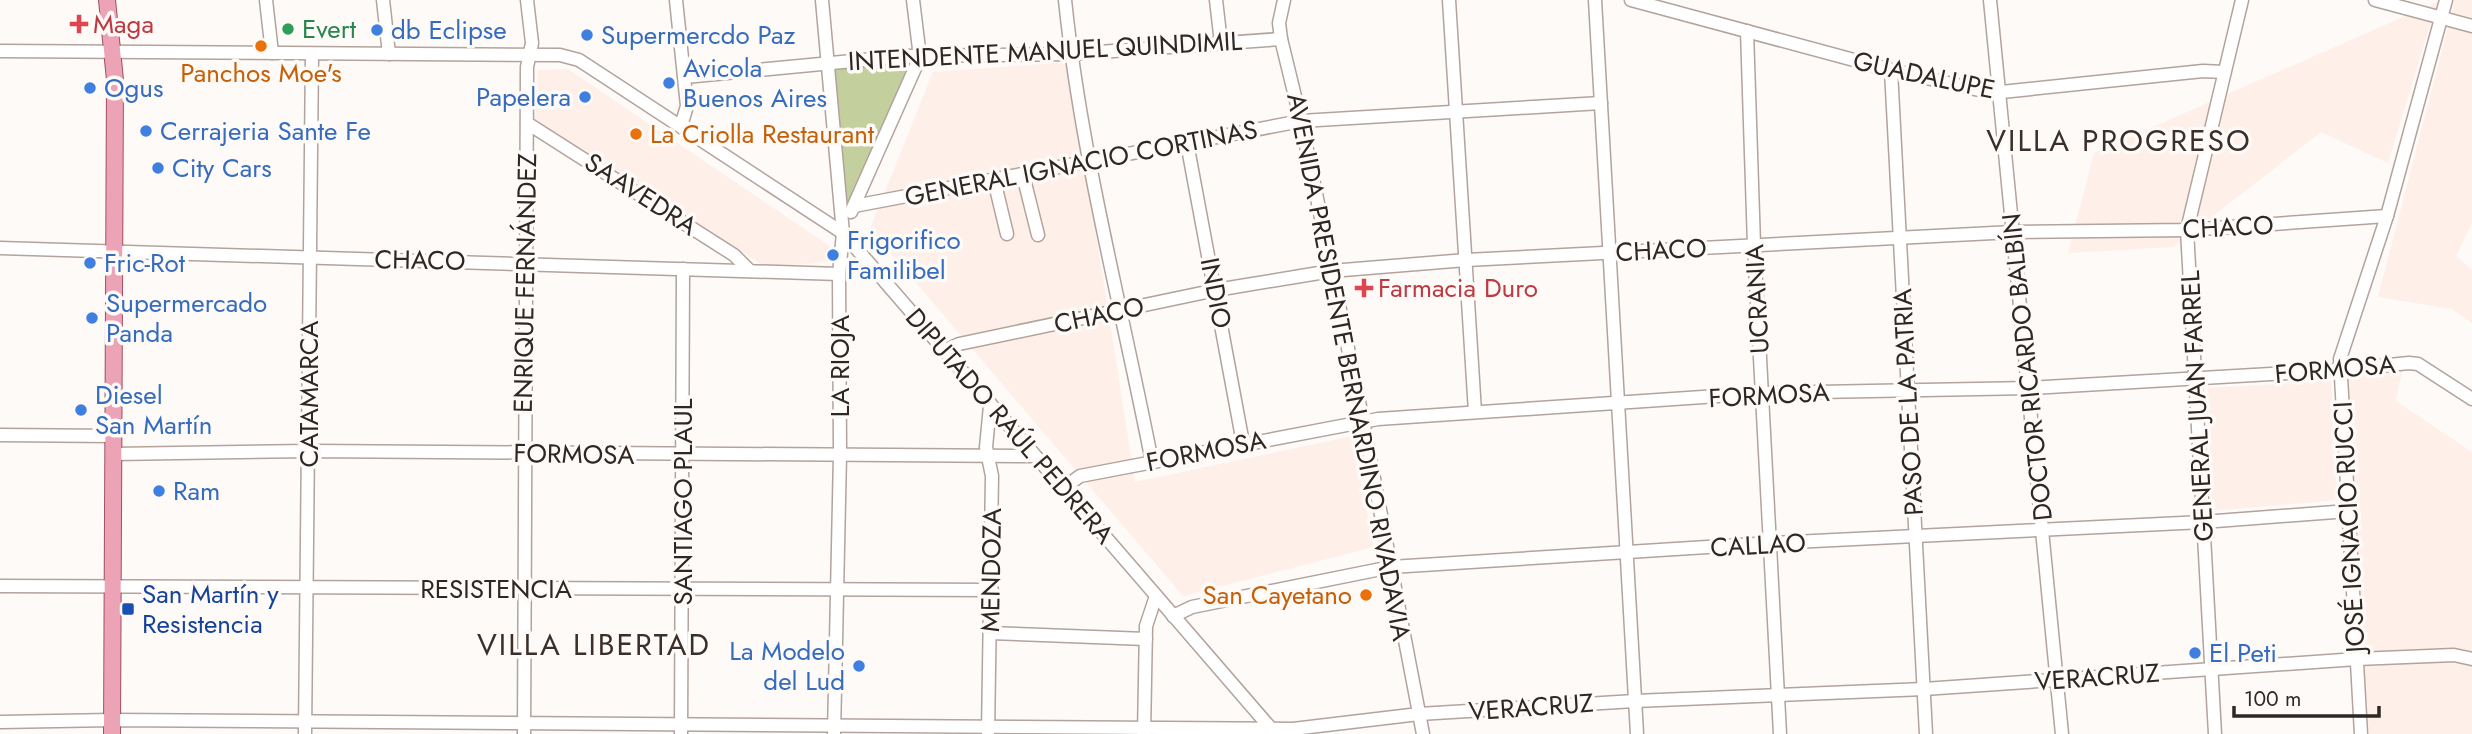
<svg xmlns="http://www.w3.org/2000/svg" width="2472" height="734" font-family="Jost,sans-serif">
<style>
.built{fill:#feefe9}
.green{fill:#c3cf9d}
.lines{fill:none;stroke-linecap:round;stroke-linejoin:round}
.minor-casing{stroke:#b2a39d;stroke-width:15}
.major-casing{stroke:#a25063;stroke-width:18}
.minor{stroke:#fff;stroke-width:12}
.major{stroke:#eca3b6;stroke-width:16}
.health-dot{fill:#e0444e;stroke:#fdfaf8;stroke-width:2.5}
.leisure-dot{fill:#2e9e5b;stroke:#fdfaf8;stroke-width:2.5}
.shop-dot{fill:#3f7fe0;stroke:#fdfaf8;stroke-width:2.5}
.food-dot{fill:#e8710a;stroke:#fdfaf8;stroke-width:2.5}
.transit-dot{fill:#1a4fb4;stroke:#fdfaf8;stroke-width:2.5}
.labels{text-anchor:middle;dominant-baseline:central;stroke-width:7;stroke-linejoin:round;paint-order:stroke}
.health-label{font-size:26px;fill:#be3a42;stroke:#fdfaf8;text-anchor:start}
.leisure-label{font-size:26px;fill:#27864d;stroke:#fdfaf8;text-anchor:start}
.shop-label{font-size:26px;fill:#366cbe;stroke:#fdfaf8;text-anchor:start}
.street-label{font-size:26px;fill:#2e2825;stroke:#fdfaf8}
.food-label{font-size:26px;fill:#c56008;stroke:#fdfaf8}
.transit-label{font-size:26px;fill:#164399;stroke:#fdfaf8;text-anchor:start}
.quarter-label{font-size:30px;letter-spacing:2px;fill:#3b2f29;stroke:#fdfaf8}
</style>
<rect width="100%" height="100%" fill="#fdfaf8"/>
<g class="built">
<path d="M2455 0H2472V223L2456 256 2472 270V323L2452 309 2378 297Z"/>
<path d="M2437 2 2388 163 2321 132 2173 247 2068 253 2094 153Z"/>
<path d="M1069 62 1135 482 1352 436 1374 547 1183 596 870 229 933 72Z"/>
<path d="M568 69 849 259 767 268 535 120 538 70Z"/>
<path d="M2403 367 2396 401 2472 452V734H2369L2346 377Z"/>
<path d="M2331 381 2337 500 2212 511 2208 388Z"/>
</g>
<path class="green" d="M920 57 843 233 828 62Z"/>
<g class="lines">
<defs>
<g id="minor">
<path d="M266 0 272 53"/>
<path d="M383 0 389 54"/>
<path d="M676 0 687 106 681 126"/>
<path d="M822 0 843 233 839 274 840 454 834 734"/>
<path d="M1065 0C1081 155 1122 308 1152 462"/>
<path d="M1216 0 1221 43"/>
<path d="M1284 0 1279 23 1281 39 1301 121 1363 421 1423 734"/>
<path d="M1449 0 1475 412"/>
<path d="M1595 0 1637 734"/>
<path d="M1631 0 1891 70 1992 93 2203 71 2224 72"/>
<path d="M1990 0 2062 734"/>
<path d="M2375 0 2472 26"/>
<path d="M1747 31 1754 245 1780 734"/>
<path d="M0 51 560 55 579 60 843 233 1273 731"/>
<path d="M1891 70 1926 734"/>
<path d="M685 77 905 56 1071 54 1281 39"/>
<path d="M527 123 734 255 750 271"/>
<path d="M1187 143 1243 443"/>
<path d="M1023 175 1038 235"/>
<path d="M994 180 1007 234"/>
<path d="M854 206 1301 121 1601 103"/>
<path d="M851 212 920 57 913 0"/>
<path d="M0 248 839 274"/>
<path d="M944 351 959 344 1216 290 1331 271 1466 260 2013 232 2187 230 2387 216"/>
<path d="M0 435 114 436"/>
<path d="M114 454 309 451 1034 456"/>
<path d="M1064 488 1080 476 1378 419 1762 393 2030 388 2339 370 2409 363 2418 364 2472 399"/>
<path d="M0 586 992 590"/>
<path d="M1173 616 1192 607 1391 567 1771 543 2203 522 2348 511"/>
<path d="M990 633 1146 639"/>
<path d="M0 722 112 720 1293 729 1419 714 1635 701 1924 689 2357 659 2454 655 2472 659"/>
<path d="M305 734 312 54"/>
<path d="M524 734 527 67 532 43 527 0"/>
<path d="M681 734 683 269"/>
<path d="M988 734 992 476 986 447 990 406"/>
<path d="M1144 734 1146 626 1156 596"/>
<path d="M2215 734 2187 230 2242 0"/>
<path d="M2361 734 2340 359 2387 216 2446 0"/>
</g>
<path id="major" d="M107 0 115 80 112 734"/>
</defs>
<use href="#minor" class="minor-casing"/>
<use href="#major" class="major-casing"/>
<use href="#minor" class="minor"/>
<use href="#major" class="major"/>
</g>
<g class="health-dot">
<path d="M75.5 13.5h7v7h7v7h-7v7h-7v-7h-7v-7h7z"/>
<path d="M1360.5 277.5h7v7h7v7h-7v7h-7v-7h-7v-7h7z"/>
</g>
<circle class="leisure-dot" cx="288" cy="29" r="7"/>
<g class="shop-dot">
<circle cx="377" cy="30" r="7"/>
<circle cx="587" cy="35" r="7"/>
<circle cx="669" cy="83" r="7"/>
<circle cx="90" cy="88" r="7"/>
<circle cx="585" cy="97" r="7"/>
<circle cx="146" cy="131" r="7"/>
<circle cx="158" cy="168" r="7"/>
<circle cx="833" cy="255" r="7"/>
<circle cx="90" cy="263" r="7"/>
<circle cx="92" cy="318" r="7"/>
<circle cx="81" cy="410" r="7"/>
<circle cx="159" cy="491" r="7"/>
<circle cx="2195" cy="653" r="7"/>
<circle cx="859" cy="666" r="7"/>
</g>
<g class="food-dot">
<circle cx="261" cy="46" r="7"/>
<circle cx="636" cy="134" r="7"/>
<circle cx="1366" cy="595" r="7"/>
</g>
<rect class="transit-dot" x="121" y="602" width="14" height="14" rx="3.5"/>
<g class="labels">
<g class="health-label">
<text x="93" y="24">Maga</text>
<text x="1378" y="288">Farmacia Duro</text>
</g>
<g class="leisure-label">
<text x="302" y="29">Evert</text>
</g>
<g class="shop-label">
<text x="391" y="30">db Eclipse</text>
<text x="601" y="35">Supermercdo Paz</text>
<text x="683" y="68">Avicola<tspan x="683" dy="30">Buenos Aires</tspan></text>
<text x="104" y="88">Ogus</text>
<text x="571" y="97" text-anchor="end">Papelera</text>
<text x="160" y="131">Cerrajeria Sante Fe</text>
<text x="172" y="168">City Cars</text>
<text x="847" y="240">Frigorifico<tspan x="847" dy="30">Familibel</tspan></text>
<text x="104" y="263">Fric-Rot</text>
<text x="106" y="303">Supermercado<tspan x="106" dy="30">Panda</tspan></text>
<text x="95" y="395">Diesel<tspan x="95" dy="30">San Martín</tspan></text>
<text x="173" y="491">Ram</text>
<text x="845" y="651" text-anchor="end">La Modelo<tspan x="845" dy="30">del Lud</tspan></text>
<text x="2209" y="653">El Peti</text>
</g>
<g class="street-label">
<text transform="translate(1045 51) rotate(-3)">INTENDENTE MANUEL QUINDIMIL</text>
<text transform="translate(1924 75) rotate(12)">GUADALUPE</text>
<text transform="translate(1081 163) rotate(-11)">GENERAL IGNACIO CORTINAS</text>
<text transform="translate(641 194) rotate(33)">SAAVEDRA</text>
<text transform="translate(2228 227) rotate(-3)">CHACO</text>
<text transform="translate(1661 250) rotate(-3)">CHACO</text>
<text transform="translate(420 260) rotate(1)">CHACO</text>
<text transform="translate(525 283) rotate(-89)">ENRIQUE FERNÁNDEZ</text>
<text transform="translate(1216 293) rotate(79)">INDIO</text>
<text transform="translate(1757 299) rotate(-93)">UCRANIA</text>
<text transform="translate(1099 315) rotate(-12)">CHACO</text>
<text transform="translate(840 366) rotate(-90)">LA RIOJA</text>
<text transform="translate(1349 367) rotate(79)">AVENIDA PRESIDENTE BERNARDINO RIVADAVIA</text>
<text transform="translate(2027 367) rotate(-96)">DOCTOR RICARDO BALBÍN</text>
<text transform="translate(2335 369) rotate(-5)">FORMOSA</text>
<text transform="translate(309 394) rotate(-90)">CATAMARCA</text>
<text transform="translate(1769 395) rotate(-3)">FORMOSA</text>
<text transform="translate(1908 402) rotate(-93)">PASO DE LA PATRIA</text>
<text transform="translate(2197 406) rotate(-93)">GENERAL JUAN FARREL</text>
<text transform="translate(1010 426) rotate(49)">DIPUTADO RAÚL PEDRERA</text>
<text transform="translate(1206 451) rotate(-11)">FORMOSA</text>
<text transform="translate(574 454) rotate(1)">FORMOSA</text>
<text transform="translate(683 502) rotate(-90)">SANTIAGO PLAUL</text>
<text transform="translate(2349 527) rotate(-93)">JOSÉ IGNACIO RUCCI</text>
<text transform="translate(1758 545) rotate(-3)">CALLAO</text>
<text transform="translate(991 570) rotate(-89)">MENDOZA</text>
<text x="496" y="589">RESISTENCIA</text>
<text transform="translate(2097 677) rotate(-4)">VERACRUZ</text>
<text transform="translate(1531 707) rotate(-4)">VERACRUZ</text>
</g>
<g class="food-label">
<text x="261" y="73">Panchos Moe's</text>
<text x="650" y="134" text-anchor="start">La Criolla Restaurant</text>
<text x="1352" y="595" text-anchor="end">San Cayetano</text>
</g>
<g class="transit-label">
<text x="142" y="594">San Martín y<tspan x="142" dy="30">Resistencia</tspan></text>
</g>
<g class="quarter-label">
<text x="2119" y="140">VILLA PROGRESO</text>
<text x="594" y="644">VILLA LIBERTAD</text>
</g>
</g>
<path d="M2234 706v10h145v-10" fill="none" stroke="#2e2825" stroke-width="3.5"/>
<text x="2244" y="706" font-size="21" fill="#2e2825" stroke="#fdfaf8" stroke-width="5" paint-order="stroke">100 m</text>
</svg>
